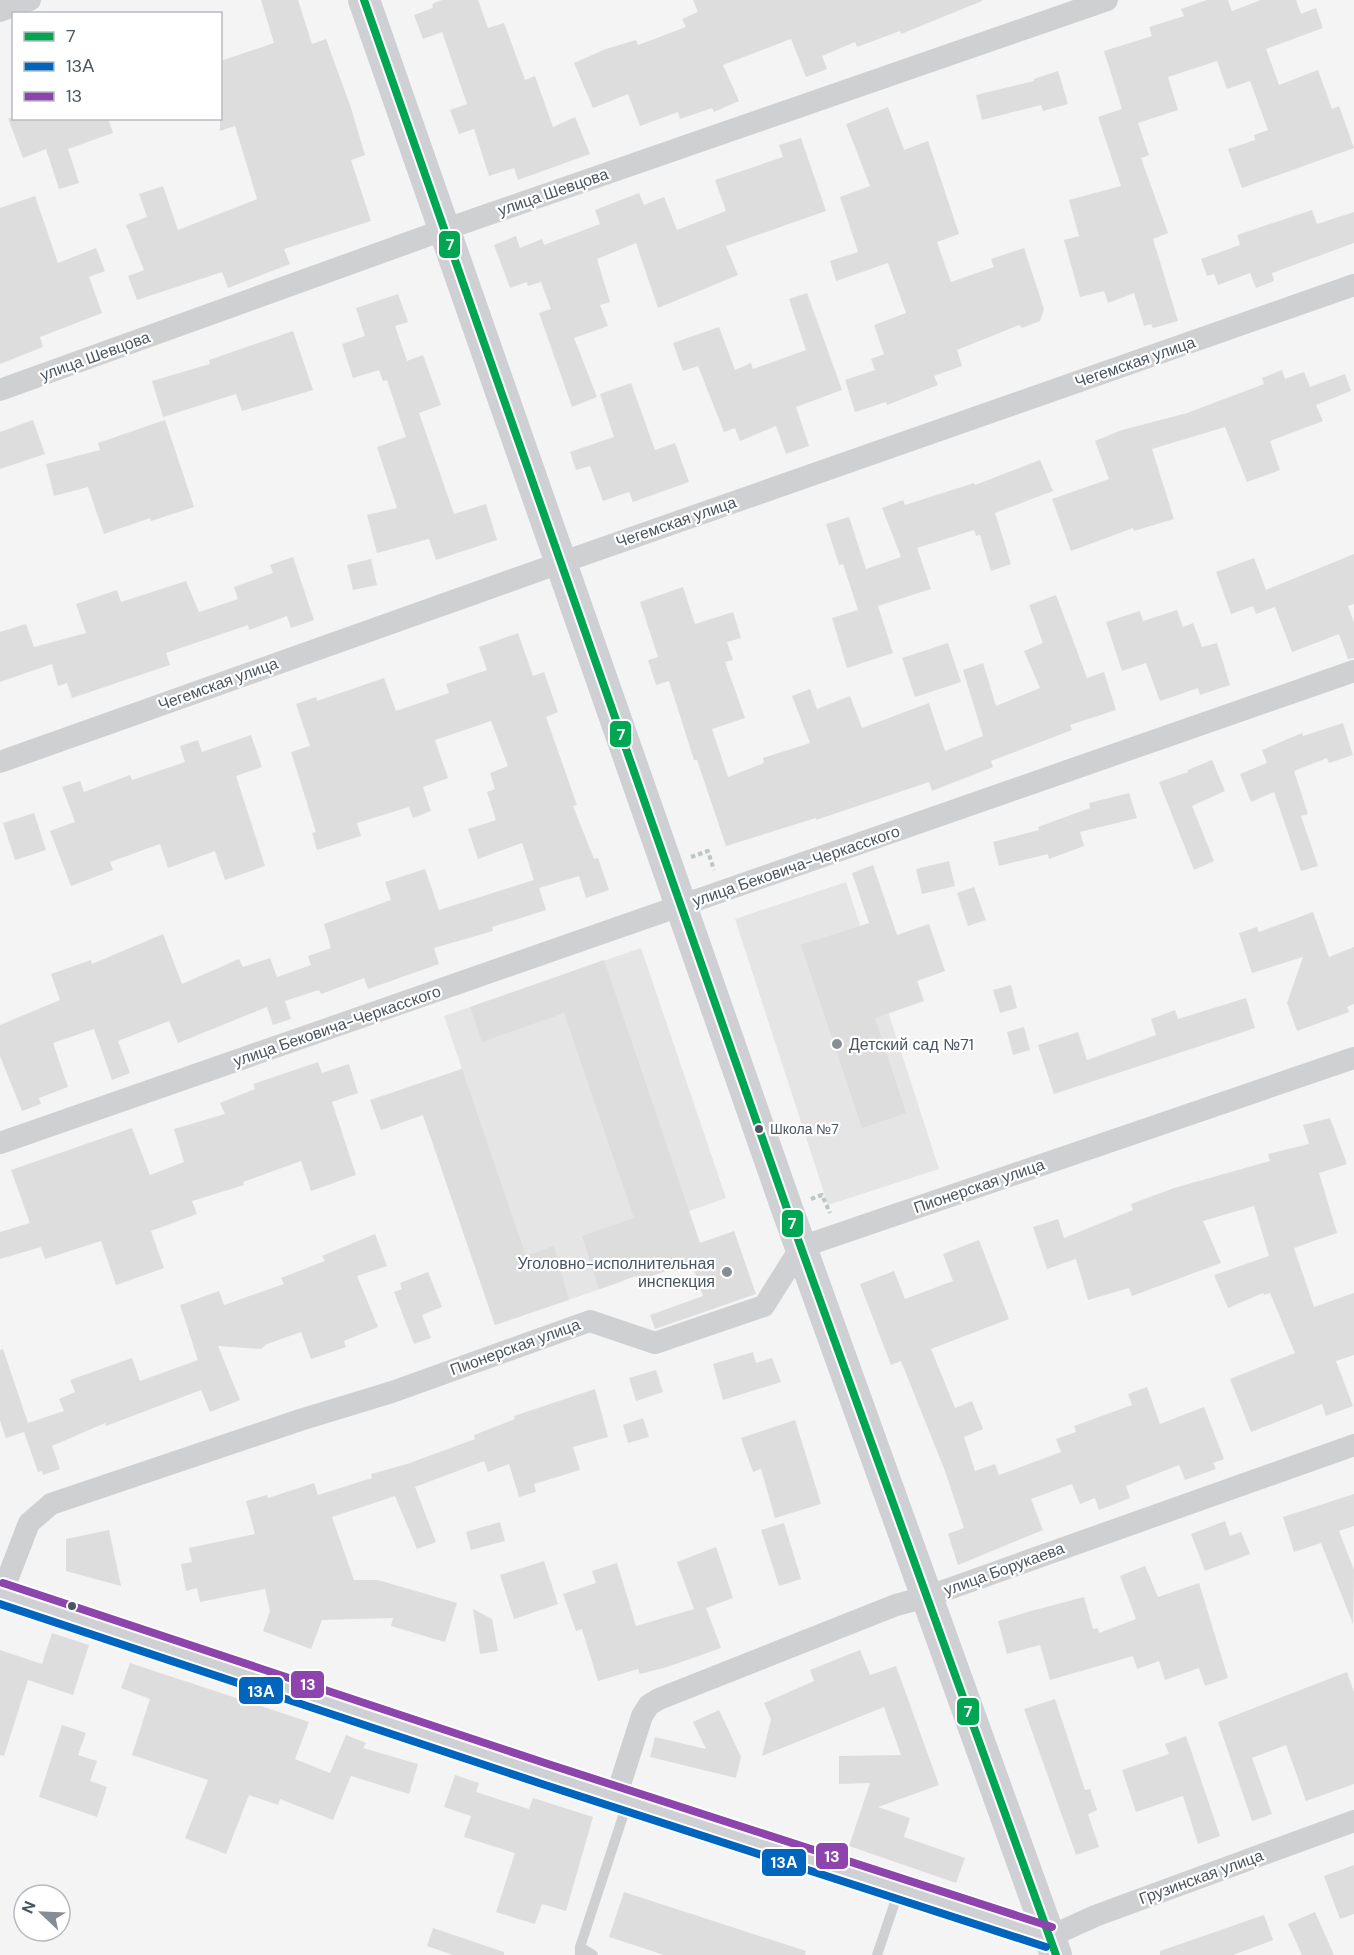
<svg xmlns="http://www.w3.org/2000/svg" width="1354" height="1955" font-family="'DM Sans',sans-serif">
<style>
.education{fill:#e6e5e6}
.building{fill:#ddddde}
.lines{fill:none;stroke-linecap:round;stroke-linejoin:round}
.path{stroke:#bcc7c4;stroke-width:4;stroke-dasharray:4.5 3;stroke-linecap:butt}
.lane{stroke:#ced0d2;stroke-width:10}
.street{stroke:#ced0d2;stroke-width:22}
.secondary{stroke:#ced0d4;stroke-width:32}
.bus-1-casing{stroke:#fff;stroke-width:12}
.bus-2-casing{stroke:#fff;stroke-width:12}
.bus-3-casing{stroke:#fff;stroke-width:12}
.bus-1{stroke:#00a651;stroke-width:8}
.bus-2{stroke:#0065bd;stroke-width:8}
.bus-3{stroke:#8e44ad;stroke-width:8}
.poi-dot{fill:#868d94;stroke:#fff;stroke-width:2}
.bus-dot{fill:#4a5661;stroke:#fff;stroke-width:2}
.labels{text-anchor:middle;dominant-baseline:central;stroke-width:4.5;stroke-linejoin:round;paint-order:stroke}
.bus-label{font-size:14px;fill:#4a5661;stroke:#fff;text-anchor:start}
.street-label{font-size:16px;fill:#4a5661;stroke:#fff}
.poi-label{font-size:16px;fill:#4a5661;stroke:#fff;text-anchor:start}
.line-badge{stroke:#fff;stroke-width:2}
.badge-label{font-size:16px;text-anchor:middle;font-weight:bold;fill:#fff}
</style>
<rect width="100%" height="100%" fill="#f4f4f4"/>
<g class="education">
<path d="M846 882 939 1169 828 1205 735 919Z"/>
<path d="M641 948 726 1198 610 1239 624 1281 495 1325 413 1086 462 1069 444 1016Z"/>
</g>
<g class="building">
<path d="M261 0H298L312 44 326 39 351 108 365 155 351 160 371 221 284 249 290 264 228 288 222 272 137 300 128 276 144 270 126 225 147 217 139 194 163 186 178 230 257 199 235 126 220 131V61L274 43Z"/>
<path d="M442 0H478L488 28 504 23 525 80 535 76 553 127 575 117 590 154 518 180 514 168 489 176 474 129 459 134 450 110 467 104 442 32 423 39 414 15 433 8 432 4Z"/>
<path d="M693 0H982V1L901 34 900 31 857 47 855 42 822 56 827 69 806 77 791 39 723 65 739 101 714 112 712 108 680 119 678 112 640 126 628 94 593 108 574 63 606 49 636 40 638 45 686 27 682 19 698 12Z"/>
<path d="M1207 0H1228L1232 11 1261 0H1296L1301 14 1316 8 1323 28 1266 49 1279 85 1318 70 1332 109 1339 106 1354 148 1242 188 1228 149 1255 140 1254 135 1268 130 1250 81 1227 89 1217 61 1168 77 1178 110 1138 123 1149 155 1141 158 1168 233 1153 239 1178 321 1153 328 1151 324 1144 326 1134 293 1108 303 1104 291 1080 297 1064 240 1079 236 1069 200 1121 186 1098 117 1122 109 1104 51 1152 36 1149 27 1184 16 1181 9Z"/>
<path d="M1058 71 1068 104 1043 111 1041 105 982 120 976 95 1034 81V79Z"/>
<path d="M888 107 904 150 928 141 959 234 937 242 951 282 994 267 991 259 1024 248 1044 309 1040 321 1022 328 1019 325 957 350 962 366 934 376 938 385 887 405 886 402 855 412 845 380 875 370 871 359 884 354 874 325 906 313 888 263 836 281 830 261 858 252 840 197 870 186 846 124Z"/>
<path d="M8 118H108L113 133 68 149 79 183 59 189 46 149 23 158Z"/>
<path d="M801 138 826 211 726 246 738 275 658 308 636 243 597 259 610 302 600 305 608 326 574 338 597 397 572 407 539 313 551 309 541 282 528 286 527 282 510 288 494 245 516 236 520 248 542 239 544 245 600 224 595 210 639 193 644 205 664 197 677 230 726 211 715 180 783 157 779 145Z"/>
<path d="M35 196 58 263 96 248 105 271 89 277 102 313 40 337 43 347 0 364V208Z"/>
<path d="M1312 210 1317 224 1354 212V243L1272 273 1274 281 1256 288 1250 273 1218 285 1214 274 1207 276 1201 259 1240 245 1237 235Z"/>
<path d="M807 293 842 390 796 407 809 446 786 454 776 426 740 441 735 428 724 432 698 366 683 371 673 343 719 327 735 370 751 363 753 369 806 350 789 299Z"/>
<path d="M398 294 408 322 395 326 407 361 423 355 441 405 419 413 454 514 486 504 497 540 436 560 429 539 377 553 367 515 397 508 377 447 406 437 387 380 383 381 379 370 353 378 342 344 365 336 356 308Z"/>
<path d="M293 331 313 390 242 411 236 394 163 417 152 381 210 364 209 360Z"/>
<path d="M1282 370 1285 379 1304 372 1310 387 1345 374 1351 391 1316 405 1323 421 1270 441 1280 470 1247 482 1225 427 1152 449 1174 519 1134 531 1133 528 1071 551 1052 499 1109 479 1095 441 1122 430 1187 413 1264 384 1262 378Z"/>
<path d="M631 383 655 450 675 443 689 482 633 502 629 492 603 501 590 466 576 470 570 452 614 437 600 394Z"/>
<path d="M33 420 45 454 0 469V432Z"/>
<path d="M165 420 194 507 151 521 150 518 104 534 88 487 54 496 46 464 100 450 98 443Z"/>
<path d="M1040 460 1053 491 995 513 1011 564 991 571 980 535 976 536 974 530 917 548 931 589 878 606 893 653 847 668 832 618 858 610 843 564 839 565 826 524 849 517 866 569 901 557 882 508 903 500 905 505 974 483 975 485Z"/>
<path d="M1354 554V604L1348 606 1354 623V658L1348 659 1339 634 1292 652 1275 607 1256 614 1253 606 1231 614 1216 572 1254 558 1266 590Z"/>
<path d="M293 557 314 620 291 628 287 616 249 630 248 625 166 653 170 665 72 698 67 683 58 686 52 664 0 682V632L26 624 34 647 86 633 76 604 117 590 121 602 186 581 199 612 238 599 234 587 273 573 270 565Z"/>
<path d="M371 559 377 585 353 590 347 565Z"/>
<path d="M683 587 695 624 733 612 741 638 727 642 733 660 725 662 745 718 712 729 728 777 764 763 763 758 810 743 792 696 810 689 817 709 850 696 862 728 929 703 945 751 983 736 963 670 983 663 996 706 1040 688 1024 651 1043 643 1029 605 1056 595 1087 678 1104 672 1116 710 1070 725 1072 730 991 761 993 767 932 791 929 782 816 820V818L726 846 697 760H694L669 681 656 685 648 660 658 657 640 602Z"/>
<path d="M1177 610 1183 627 1193 623 1202 647 1217 643 1230 685 1200 695 1198 688 1160 701 1146 663 1122 671 1106 622 1140 611 1143 621Z"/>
<path d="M518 633 533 676 544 672 558 712 546 717 577 805 573 806 594 859 598 858 609 890 586 898 579 876 539 888 546 910 492 927 493 931 434 948 439 964 368 989 364 978 321 994 319 990 285 1001 291 1019 273 1025 267 1007 178 1043 169 1021 118 1041 130 1073 112 1080 94 1029 53 1043 68 1087 39 1098 41 1104 22 1111 0 1056V1025L60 1000 51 974 91 960 92 964 163 934 182 984 239 959 243 967 270 958 277 977 311 965 308 956 331 948 324 924 391 900 385 882 425 869 439 910 534 880 522 843 478 859 468 829 496 820 487 792 495 789 490 773 508 766 491 721 435 740 448 778 423 787 431 811 413 818 409 807 357 823 361 836 317 850 312 833 316 832 291 752 310 746 296 704 316 697 317 701 384 678 396 711 449 693 446 684 487 670 479 647Z"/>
<path d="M948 643 961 682 915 697 902 658Z"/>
<path d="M1343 723 1353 755 1329 763 1327 758 1294 771 1308 814 1301 816 1318 866 1301 871 1274 792 1251 802 1240 774 1267 763 1262 750 1302 733 1303 736Z"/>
<path d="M251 735 262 767 236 776 265 866 225 880 215 851 168 868 160 844 110 862 113 870 71 886 50 831 75 822 62 787 80 781 84 792 130 775 132 780 185 762 180 746 198 740 202 752Z"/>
<path d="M1212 760 1225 791 1192 806 1214 861 1194 870 1159 782 1188 772V770Z"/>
<path d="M1129 793 1137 818 1080 832 1084 846 1049 859 1048 854 999 866 993 842 1039 830 1038 827 1090 808 1089 803Z"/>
<path d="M34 813 46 850 15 860 3 823Z"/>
<path d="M949 861 955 886 922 894 916 869Z"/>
<path d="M873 865 897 935 929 924 945 971 917 981 924 1001 875 1018 906 1113 862 1128 801 945 869 923 852 873Z"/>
<path d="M974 887 986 920 968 926 957 893Z"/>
<path d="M1313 912 1329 957 1354 947V1004L1347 1007 1349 1012 1297 1031 1287 1003 1303 957 1252 973 1239 933 1257 927 1259 932Z"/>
<path d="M604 960 700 1243 734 1231 756 1294 655 1329 650 1315 703 1296 691 1262 638 1281 636 1276 599 1289 582 1236 634 1218 564 1013 482 1042 470 1007Z"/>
<path d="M1011 985 1017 1008 1000 1013 993 990Z"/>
<path d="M1246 998 1255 1028 1054 1094 1038 1045 1078 1032 1087 1060 1156 1035 1151 1019 1175 1010 1178 1019Z"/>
<path d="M1024 1027 1030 1050 1013 1055 1007 1032Z"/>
<path d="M318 1062 322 1073 349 1064 358 1093 332 1102 356 1175 311 1191 301 1161 243 1182 244 1185 192 1201 197 1214 151 1231 164 1268 116 1285 101 1241 45 1259 41 1247 0 1259V1232L30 1223 11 1170 132 1128 150 1175 184 1162 174 1129 225 1114 220 1103 255 1089 253 1084Z"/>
<path d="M462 1069 526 1256 554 1246 569 1300 495 1325 423 1115 381 1130 370 1100Z"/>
<path d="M1330 1118 1347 1164 1319 1173 1337 1233 1294 1248 1314 1307 1354 1293V1355L1336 1361 1353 1406 1326 1416 1322 1404 1251 1432 1230 1379 1295 1353 1270 1293 1264 1295 1263 1293 1228 1308 1214 1275 1269 1256 1254 1206 1203 1221 1221 1263 1132 1296 1129 1288 1088 1300 1076 1259 1047 1269 1033 1227 1058 1219 1064 1238 1133 1210 1131 1204 1174 1188 1270 1161 1268 1154 1309 1144 1303 1125Z"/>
<path d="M375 1234 387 1266 357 1276 378 1327 344 1341 346 1347 311 1359 301 1332 267 1344 261 1349 218 1346 240 1400 210 1412 201 1390 106 1426 105 1423 52 1446 60 1469 43 1475 42 1471 38 1472 24 1432 6 1438 0 1421V1350L3 1349 28 1423 64 1411 59 1399 75 1392 70 1380 132 1358 140 1381 198 1360 180 1305 219 1291 224 1305 284 1284 281 1278 325 1261 322 1256Z"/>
<path d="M979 1240 1009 1319 931 1349 955 1408 972 1401 983 1429 964 1437 975 1471 995 1464 999 1475 1061 1452 1056 1439 1076 1432 1074 1426 1132 1405 1128 1394 1147 1387 1160 1424 1204 1407 1224 1459 1213 1463 1216 1469 1185 1480 1179 1465 1126 1486 1130 1498 1099 1510 1095 1498 1080 1504 1072 1484 1031 1499 1043 1530 958 1565 948 1534 964 1528 945 1471 901 1361 891 1365 860 1284 894 1271 905 1299 953 1281 943 1254Z"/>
<path d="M428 1272 442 1307 422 1315 431 1338 414 1344 394 1292 402 1289 400 1283Z"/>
<path d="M753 1352 756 1363 772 1358 781 1382 723 1400 713 1364Z"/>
<path d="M656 1370 663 1392 636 1401 629 1378Z"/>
<path d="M595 1389 608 1437 573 1447 580 1470 534 1484 536 1492 519 1497 509 1464 488 1472 484 1461 415 1487 436 1542 417 1549 395 1496 332 1517 354 1580H378L457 1603 445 1642 391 1626 393 1618 322 1620 311 1649 263 1631 270 1611 265 1589 200 1602 197 1588 186 1591 181 1564 192 1562 189 1548 255 1534 246 1501 267 1495 268 1498 314 1483 318 1495 372 1478 371 1474 407 1464 475 1439 474 1435 515 1419 514 1416Z"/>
<path d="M643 1418 649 1437 628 1443 623 1425Z"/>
<path d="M795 1420 821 1504 775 1518 761 1469 753 1472 741 1438Z"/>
<path d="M1354 1494V1526L1339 1531 1354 1570 1353 1624 1321 1543 1294 1552 1283 1517Z"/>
<path d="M1225 1521 1230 1536 1241 1532 1250 1554 1205 1571 1191 1534Z"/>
<path d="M500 1522 505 1541 471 1550 466 1532Z"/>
<path d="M784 1523 801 1579 779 1586 761 1530Z"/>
<path d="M109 1530 121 1586 66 1571V1539Z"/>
<path d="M716 1547 733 1598 706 1608 721 1648 667 1667 640 1674 638 1669 598 1681 582 1629 576 1631 563 1594 596 1583 592 1571 617 1563 636 1626 694 1609 677 1562Z"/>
<path d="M544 1561 558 1604 514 1619 500 1575Z"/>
<path d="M1145 1566 1158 1597 1199 1583 1228 1678 1205 1686 1199 1668 1165 1680 1159 1661 1137 1669 1133 1656 1050 1680 1040 1645 1007 1654 998 1621 1031 1611 1084 1597 1093 1629 1098 1628 1099 1633 1136 1619 1120 1576Z"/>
<path d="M473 1609 492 1619 498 1651 480 1654Z"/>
<path d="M52 1633 89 1645 73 1695 28 1680 4 1756 0 1755V1650L42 1664Z"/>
<path d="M860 1650 870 1675 896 1666 939 1785 878 1807 910 1818 904 1837 965 1858 956 1883 849 1846 870 1783 839 1784V1756L901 1755 884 1707 762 1756 771 1719 764 1703 814 1681 810 1670Z"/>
<path d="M130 1663 309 1722 295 1759 330 1773 346 1735 366 1743 363 1748 418 1764 409 1794 351 1776 333 1820 280 1799 278 1805 249 1795 226 1854 185 1838 208 1780 132 1755 150 1699 121 1688Z"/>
<path d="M1347 1672 1354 1692V1784L1306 1801 1286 1745 1252 1758 1272 1814 1252 1821 1218 1722Z"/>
<path d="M1055 1699 1085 1790 1090 1789 1097 1810 1088 1814 1099 1847 1076 1855 1024 1709Z"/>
<path d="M719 1710 741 1757 736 1778 650 1757 655 1737 706 1749 693 1722Z"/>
<path d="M62 1725 86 1733 78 1755 97 1761 90 1781 107 1787 97 1817 39 1797Z"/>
<path d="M1186 1736 1220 1836 1198 1844 1183 1796 1136 1812 1122 1770 1169 1754 1165 1744Z"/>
<path d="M455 1775 479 1783 476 1792 529 1809 533 1798 593 1817 566 1911 542 1904 535 1924 496 1912 515 1853 464 1837 471 1816 444 1807Z"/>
<path d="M1354 1865V1914L1340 1919 1324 1876Z"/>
<path d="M624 1892 806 1951 805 1955H664L609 1937Z"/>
<path d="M1315 1912 1334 1955H1302L1288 1924Z"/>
<path d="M1264 1915 1273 1940 1233 1955H1160V1951Z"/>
<path d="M433 1928 504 1952V1955H453L427 1946Z"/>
</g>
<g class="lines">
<g class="path">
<path d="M691 857 708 851 714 870"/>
<path d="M811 1199 822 1195 830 1213"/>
</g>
<g class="lane">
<path d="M580 1947 593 1955"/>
<path d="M580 1955V1947L627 1804"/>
<path d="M877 1955 899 1890"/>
</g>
<g class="street">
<path d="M0 11 30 0"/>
<path d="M0 390 446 229 1107 0"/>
<path d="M0 762 560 563 1354 285"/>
<path d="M0 1143 1354 671"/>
<path d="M2 1593 29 1523 51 1504 300 1420 392 1392 590 1321 655 1343 764 1306 801 1247 1354 1058"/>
<path d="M616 1797 642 1716 649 1705 659 1699 896 1605 926 1597 1354 1445"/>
<path d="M1049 1937 1095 1916 1354 1821"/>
</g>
<g class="secondary">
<path d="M364 0 786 1206 1056 1955"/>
<path d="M0 1593 545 1774 1049 1937"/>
</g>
<defs>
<path id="bus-1" d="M364 0 786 1206 1056 1955"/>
<path id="bus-2" d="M0 1604 542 1784 1046 1947"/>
<path id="bus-3" d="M3 1583 548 1764 1052 1927"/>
</defs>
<use href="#bus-1" class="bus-1-casing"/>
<use href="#bus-2" class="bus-2-casing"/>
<use href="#bus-3" class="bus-3-casing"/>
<use href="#bus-1" class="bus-1"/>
<use href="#bus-2" class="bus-2"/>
<use href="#bus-3" class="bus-3"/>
</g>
<g class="poi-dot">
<circle cx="837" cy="1044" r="6"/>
<circle cx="727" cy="1272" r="6"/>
</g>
<g class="bus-dot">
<circle cx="759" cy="1129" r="5"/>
<circle cx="72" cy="1606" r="5"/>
</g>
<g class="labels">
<g class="bus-label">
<text x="770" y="1129">Школа №7</text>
</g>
<g class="street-label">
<text transform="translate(553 192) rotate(-19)">улица Шевцова</text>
<text transform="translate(95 356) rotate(-20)">улица Шевцова</text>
<text transform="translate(1135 362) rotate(-19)">Чегемская улица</text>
<text transform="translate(676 522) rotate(-19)">Чегемская улица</text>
<text transform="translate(218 684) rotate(-20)">Чегемская улица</text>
<text transform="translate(796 866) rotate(-19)">улица Бековича-Черкасского</text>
<text transform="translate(337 1026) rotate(-19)">улица Бековича-Черкасского</text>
<text transform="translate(979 1186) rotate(-19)">Пионерская улица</text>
<text transform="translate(515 1347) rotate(-20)">Пионерская улица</text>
<text transform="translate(1004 1569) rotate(-20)">улица Борукаева</text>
<text transform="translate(1201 1877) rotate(-20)">Грузинская улица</text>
</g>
<g class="poi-label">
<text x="849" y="1044">Детский сад №71</text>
<text x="715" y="1263" text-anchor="end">Уголовно-исполнительная<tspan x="715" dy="18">инспекция</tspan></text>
</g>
</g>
<g class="line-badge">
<rect x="438" y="230" width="23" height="29" rx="6" fill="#00a651"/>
<rect x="609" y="720" width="23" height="28" rx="6" fill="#00a651"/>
<rect x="781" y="1209" width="23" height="29" rx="6" fill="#00a651"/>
<rect x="290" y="1670" width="35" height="29" rx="6" fill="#8e44ad"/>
<rect x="238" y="1676" width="46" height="29" rx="6" fill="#0065bd"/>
<rect x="956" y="1697" width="24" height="29" rx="6" fill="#00a651"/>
<rect x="815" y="1842" width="34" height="28" rx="6" fill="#8e44ad"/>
<rect x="761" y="1848" width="46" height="29" rx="6" fill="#0065bd"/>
</g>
<g class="badge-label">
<text x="450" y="250">7</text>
<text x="621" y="740">7</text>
<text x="792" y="1229">7</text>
<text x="308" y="1690">13</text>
<text x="261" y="1697">13А</text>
<text x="968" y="1717">7</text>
<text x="832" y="1862">13</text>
<text x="784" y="1868">13А</text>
</g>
<rect x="12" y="12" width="210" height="108" fill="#ffffff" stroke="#b7bbc0" stroke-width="1.5"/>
<rect x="24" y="32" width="30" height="9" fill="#00a651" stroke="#b7bbc0" stroke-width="1.5"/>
<text x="66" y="42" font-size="18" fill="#4a5661">7</text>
<rect x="24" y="62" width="30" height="9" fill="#0065bd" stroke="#b7bbc0" stroke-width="1.5"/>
<text x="66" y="72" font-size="18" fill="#4a5661">13А</text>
<rect x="24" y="92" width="30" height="9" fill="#8e44ad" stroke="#b7bbc0" stroke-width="1.5"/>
<text x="66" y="102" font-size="18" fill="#4a5661">13</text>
<g transform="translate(42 1913) rotate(293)"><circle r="28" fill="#ffffff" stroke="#b7bbc0" stroke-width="1.5"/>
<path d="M0-4.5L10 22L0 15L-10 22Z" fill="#868d94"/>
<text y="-9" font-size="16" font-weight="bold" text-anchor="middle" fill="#4a5661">N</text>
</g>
</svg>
